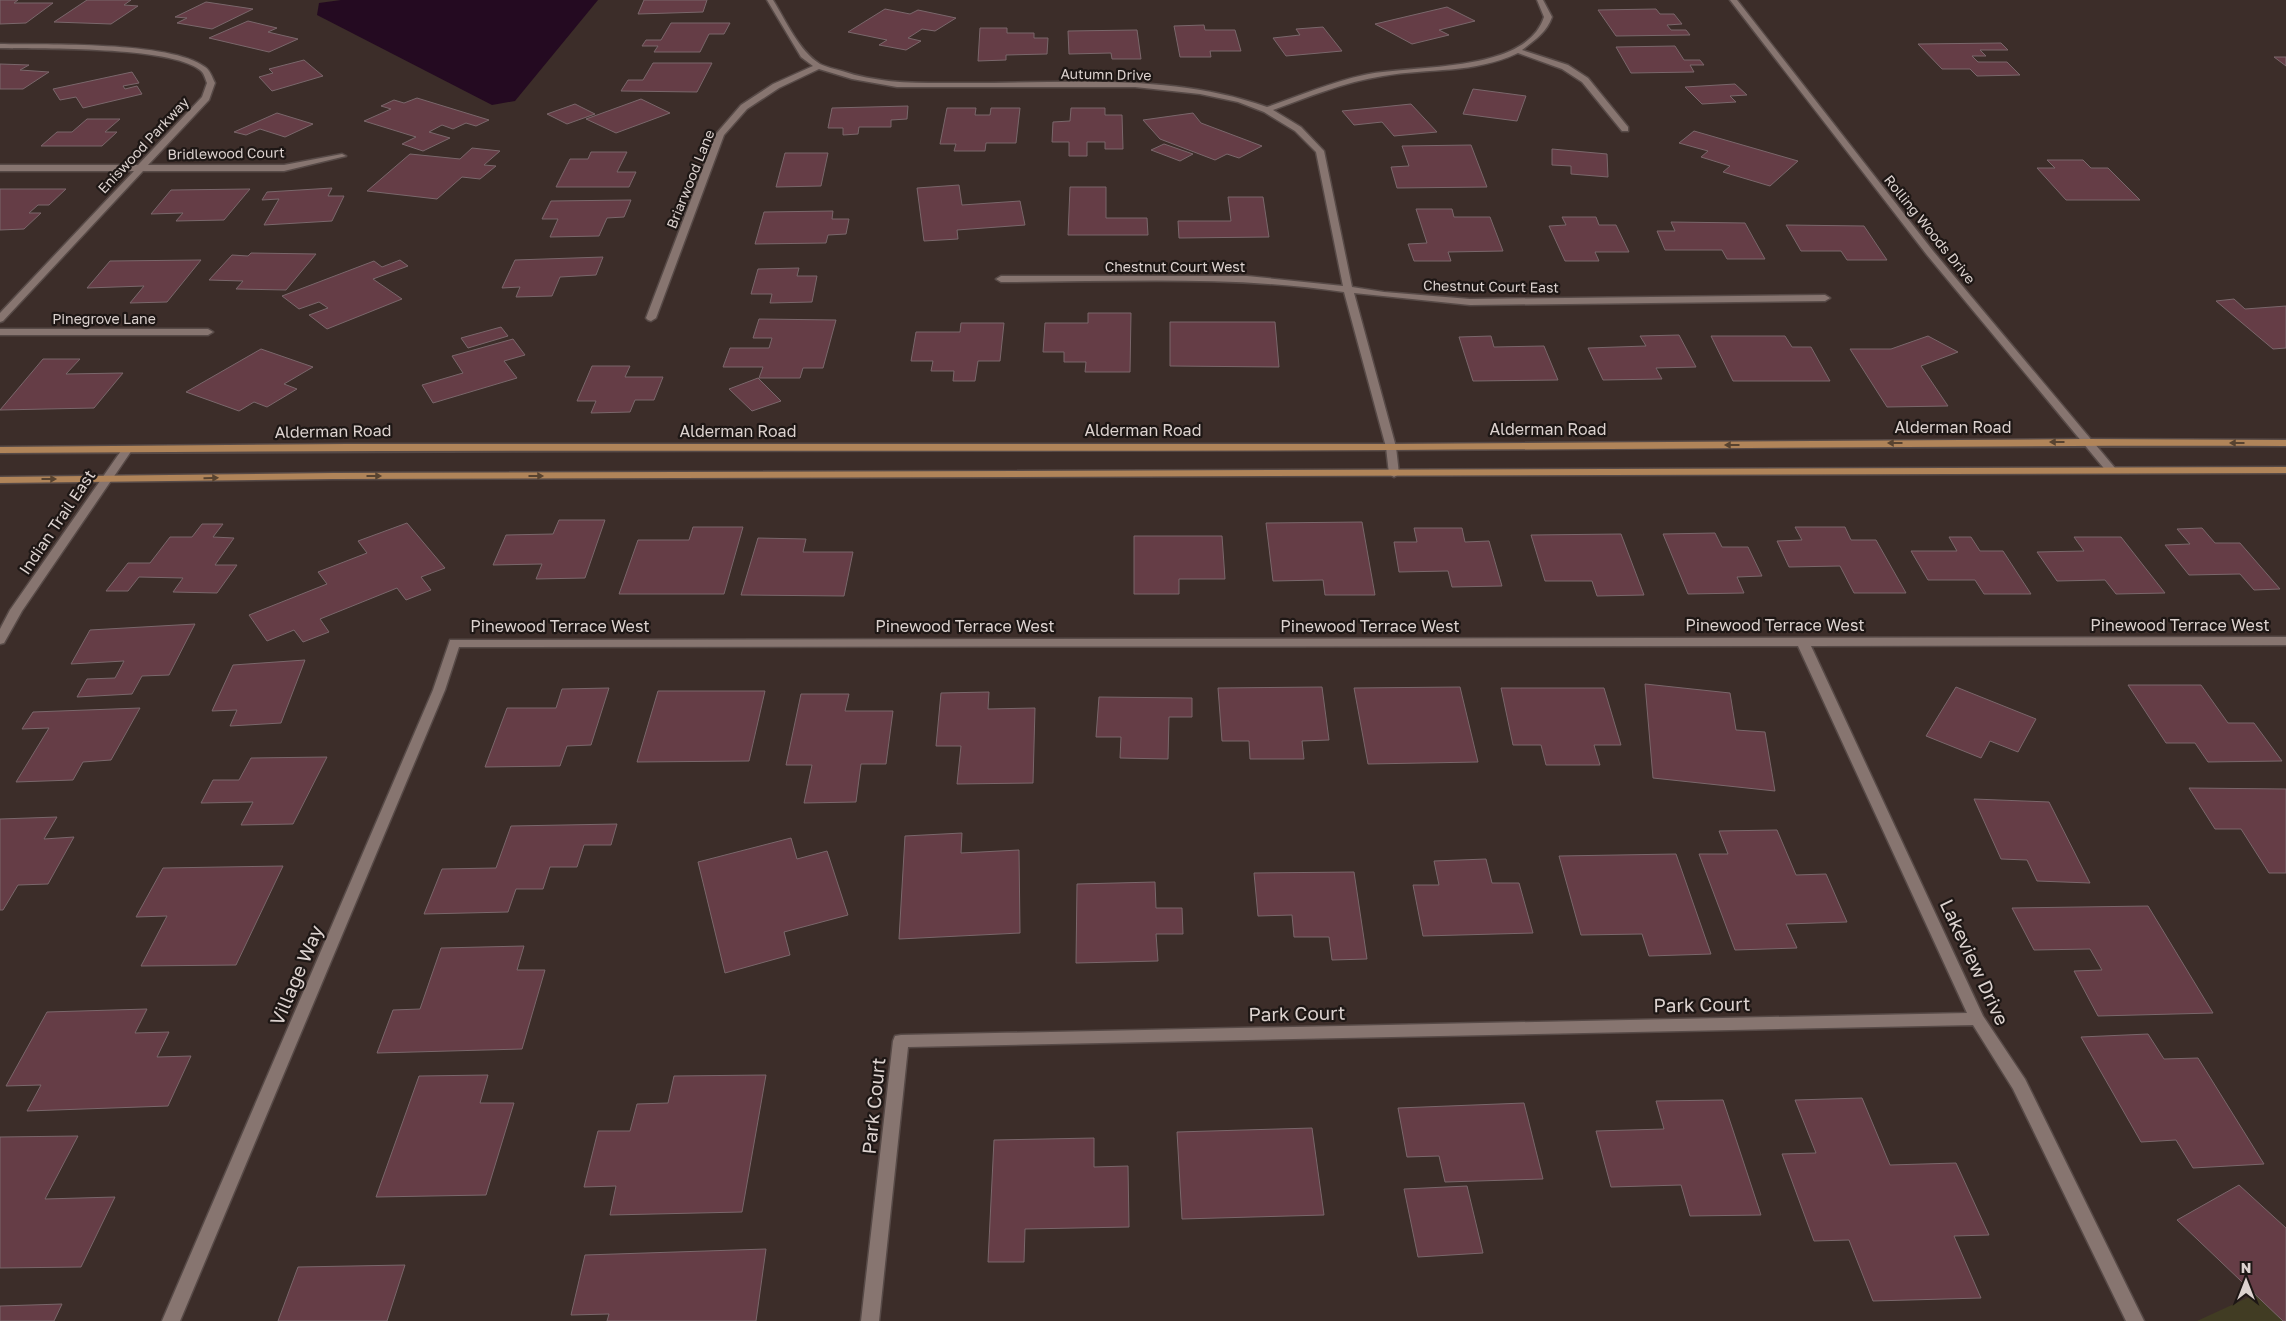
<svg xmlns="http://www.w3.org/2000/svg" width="2286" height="1321" font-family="'Golos Text',sans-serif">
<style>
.green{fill:#413c23}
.water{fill:#240a21}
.building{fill:#653d46;stroke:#7a676b}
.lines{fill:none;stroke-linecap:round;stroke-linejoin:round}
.minor-casing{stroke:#574a47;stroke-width:3}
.major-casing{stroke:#574a47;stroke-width:3}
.minor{fill:#877570;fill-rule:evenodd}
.major{fill:#b08459;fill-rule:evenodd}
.oneway{fill:#584330}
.labels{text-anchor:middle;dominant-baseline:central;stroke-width:4.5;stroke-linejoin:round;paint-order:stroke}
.far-street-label{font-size:14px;fill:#dcd2cf;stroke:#1e1715}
.street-label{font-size:16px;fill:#dcd2cf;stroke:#1e1715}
.near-street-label{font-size:19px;fill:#dcd2cf;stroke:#1e1715}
</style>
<rect width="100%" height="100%" fill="#3c2d29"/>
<path class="green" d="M2286 1280V1321H2197Z"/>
<path class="water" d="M341 0H598L515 101 492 105 317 15 319 3Z"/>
<g class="building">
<path d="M0 0H18L14 3H53L26 23 0 24Z"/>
<path d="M87 0H131L124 5 138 6 111 24 54 22Z"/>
<path d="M644 0H707L703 12 638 14Z"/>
<path d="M206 2 253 9 212 29 177 23 187 18 175 17Z"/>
<path d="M1447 7 1475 21 1439 30 1449 35 1412 44 1375 24Z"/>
<path d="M885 9 910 14 918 10 956 18 935 31 922 29 908 38 921 41 906 50 879 45 887 40 848 32Z"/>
<path d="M1656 9 1660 14H1674L1682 24 1667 25 1671 30H1686L1690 35 1616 36 1598 10Z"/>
<path d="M248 21 277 28 268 32 298 39 269 52 209 38Z"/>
<path d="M671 23H730L724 34H709L700 52H654L658 46H642L646 40H661Z"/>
<path d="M1204 25 1205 30H1235L1241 51H1210L1211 57H1180L1174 26Z"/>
<path d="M1323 27 1342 51 1286 56 1273 38 1300 35 1296 29Z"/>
<path d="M980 28H1007V33H1034V38H1048L1047 54 1006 55V60L978 61Z"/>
<path d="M1137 30 1141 59H1112L1111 53 1069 54 1068 31Z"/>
<path d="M2001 43 2008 50H1980L1986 56H1972L1978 62H2007L2020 75 1977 76 1970 69H1942L1918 44Z"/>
<path d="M1675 46 1684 60H1700L1704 65H1690L1694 72 1631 73 1616 47Z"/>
<path d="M2274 57H2286V66Z"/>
<path d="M304 60 323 76 272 91 259 77 273 73 269 69Z"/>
<path d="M653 63H712L697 92 621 91 628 80H643Z"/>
<path d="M0 64 29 65 20 70 49 72 23 89H0Z"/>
<path d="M132 72 139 83 123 86 125 89 137 86 142 94 83 108 76 97 60 100 53 89Z"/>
<path d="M1735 84 1747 95 1730 96 1736 102 1702 104 1685 87Z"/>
<path d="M1473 89 1526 96 1517 121 1463 114Z"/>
<path d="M417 98 489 120 476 126 466 123 453 129 442 125 429 132 450 138 423 151 402 144 416 137 364 121 391 109 381 106 394 100 404 103Z"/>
<path d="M641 99 670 113 616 133 586 119Z"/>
<path d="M575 104 595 114 567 124 547 114Z"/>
<path d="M1411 104 1437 132 1394 136 1382 122 1354 125 1342 111Z"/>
<path d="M908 106 907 119 891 120V127H859L858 134 843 135V128H828L832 108Z"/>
<path d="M947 108H976L975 115H990L991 108H1020L1016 143H986L985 151H954L956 144H940Z"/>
<path d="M1071 108H1105V115H1122L1123 149H1105V142H1087V156H1069V142H1052L1053 122 1070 121Z"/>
<path d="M277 113 313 124 285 137 260 129 246 135 234 132Z"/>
<path d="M1193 113 1201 123 1262 146 1239 158 1227 154 1215 160 1160 139 1143 120Z"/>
<path d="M87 119H120L105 132H117L102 146H41L57 132H72Z"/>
<path d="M1694 131 1798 161 1770 186 1723 172 1730 166 1701 157 1708 151 1679 143Z"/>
<path d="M1164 144 1193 154 1180 161 1151 150Z"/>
<path d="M1471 145 1487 187 1397 188 1391 167 1409 166 1402 146Z"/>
<path d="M472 148 500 151 484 165 496 166 480 179 462 177 437 199 367 191 410 154 460 159Z"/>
<path d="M1552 149 1607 154 1608 177 1571 174V166L1552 165Z"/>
<path d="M591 152H627L617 172H636L629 187H556L570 159H588Z"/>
<path d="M785 153H828L821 186 776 187Z"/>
<path d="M2047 160H2083L2091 168H2108L2140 200H2066L2037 168H2055Z"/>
<path d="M959 185 962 205 1020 201 1025 225 957 230 958 239 924 241 917 188Z"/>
<path d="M1070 187H1106V218H1147L1148 235H1068Z"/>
<path d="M332 188 328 196H344L332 221 264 225 279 199 262 200 267 192Z"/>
<path d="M0 189H66L49 205H38L29 213H41L24 229 0 230Z"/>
<path d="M250 189 224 220 176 221 183 213 151 214 171 190Z"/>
<path d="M1228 197H1263L1269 237 1179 238 1178 221H1231Z"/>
<path d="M631 200 624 217 607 218 599 236 550 237 558 219H542L551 201Z"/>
<path d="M1416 209H1452L1454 217H1490L1503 251 1448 252 1451 261H1414L1408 244 1427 243Z"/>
<path d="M833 211 832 219H849L846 234 828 235 826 243 755 244 764 212Z"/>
<path d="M1562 217H1596L1599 225H1616L1629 252H1595L1599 261H1565L1549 226 1566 225Z"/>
<path d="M1671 222 1745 223 1765 259H1727L1722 250H1665L1657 231H1675Z"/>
<path d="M1786 225 1864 226 1887 260H1847L1841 251H1801Z"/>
<path d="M251 253 316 254 286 290 236 289 243 281 209 280 232 255 248 256Z"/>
<path d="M603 257 596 275 560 277 552 296 516 297 520 287 502 288 515 260Z"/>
<path d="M201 260 167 302 130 303 144 286 87 288 110 261Z"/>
<path d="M400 260 408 266 373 279 402 299 327 329 309 315 328 308 319 302 299 309 282 296 374 261 382 267Z"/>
<path d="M799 268 797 276H817L812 302 770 303 772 294H751L758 269Z"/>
<path d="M2234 299 2245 309 2286 306V348L2273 349 2216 301Z"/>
<path d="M1088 313H1131L1130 372H1085L1086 362H1064V352H1043L1045 323H1088Z"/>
<path d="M759 319 836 320 823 368H803L800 378H759L763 367H723L730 348H769L772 338H753Z"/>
<path d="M1170 322H1275L1279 367 1170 366Z"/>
<path d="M961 323H1004L1000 361H978L975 381H953L954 371H931L933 361H911L916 332H960Z"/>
<path d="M501 327 508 336 468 348 461 338Z"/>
<path d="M1679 335 1696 367 1656 368 1662 379 1603 380 1588 348 1646 346 1640 336Z"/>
<path d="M1491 336 1494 347 1544 346 1558 380 1473 381 1459 337Z"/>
<path d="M1711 336H1785L1792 347H1811L1830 381H1733Z"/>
<path d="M1928 336 1958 352 1921 366 1948 406 1887 407 1850 349H1891Z"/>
<path d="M513 339 525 355 504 361 517 378 433 403 422 385 463 373 452 356Z"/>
<path d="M261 349 313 367 284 384 297 389 267 407 254 402 239 411 186 392Z"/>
<path d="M43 359H80L66 374 123 373 94 408 0 410Z"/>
<path d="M592 366H630L625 377H663L654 400H635L630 412 591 413 596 401H577Z"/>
<path d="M758 378 781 401 752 411 729 389Z"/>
<path d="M559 520H605L585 578 536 579 542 564 493 565 506 535 553 534Z"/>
<path d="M1362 522 1375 595H1325L1323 580 1273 581 1266 523Z"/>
<path d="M407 523 445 568 421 577 431 590 406 600 397 588 320 619 329 632 303 642 294 630 267 641 249 615 327 584 318 572 367 553 358 541Z"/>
<path d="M202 524H223L213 537 234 538 215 565H237L217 593 173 592 183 578 139 577 128 591H106L128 563H150L170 537H192Z"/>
<path d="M693 527H743L724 594H619L638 540H689Z"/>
<path d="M1795 527H1845L1851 540H1876L1906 593H1854L1840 566 1789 567 1777 541 1802 540Z"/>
<path d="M1414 528H1462L1465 542 1489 541 1502 586 1452 587 1448 571 1399 572 1394 542H1417Z"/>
<path d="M2202 528 2215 543H2240L2280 589 2254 590 2240 574 2189 575 2165 545 2190 544 2177 529Z"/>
<path d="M1715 533 1722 547H1748L1762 576 1737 577 1744 593 1688 594 1663 534Z"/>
<path d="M1621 534 1644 595 1597 596 1592 581H1545L1531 535Z"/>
<path d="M1134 536H1222L1225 579H1179V594H1134Z"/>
<path d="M1949 537H1971L1980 551H2003L2031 594H1984L1975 580H1928L1911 551H1957Z"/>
<path d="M2074 537H2121L2165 593 2116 594 2105 580 2057 581 2037 552 2084 551Z"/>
<path d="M758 538 806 539 803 552H853L844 596 741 595Z"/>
<path d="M195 624 169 675 142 676 132 694 77 697 87 679 115 678 124 661 71 664 90 630Z"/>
<path d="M305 660 281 723 230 726 237 710 212 711 233 665Z"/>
<path d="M1645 684 1730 693 1736 730 1765 732 1775 791 1653 778Z"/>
<path d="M2128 685H2201L2228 723H2254L2282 761 2208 762 2195 743H2166Z"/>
<path d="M1322 687 1329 740 1302 741 1304 759H1250L1249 741H1222L1218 688Z"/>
<path d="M1460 687 1478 762 1368 764 1354 688Z"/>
<path d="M1956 687 2036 719 2018 752 1990 741 1981 758 1926 736Z"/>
<path d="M609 688 591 745 567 746 560 766 485 767 507 708H556L562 689Z"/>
<path d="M1501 688H1604L1621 745H1594L1600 765H1546L1541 745H1513Z"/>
<path d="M658 691H765L749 761 637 762Z"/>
<path d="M989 692 988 709 1035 708 1033 783 957 784 961 746H936L941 693Z"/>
<path d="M801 694H849L845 711H893L886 764H861L856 802 804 803 812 765H786Z"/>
<path d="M1099 697 1192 698V717H1169L1168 759 1120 758 1121 737H1096Z"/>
<path d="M140 708 111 760 83 762 73 780 16 782 49 728 22 729 33 712Z"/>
<path d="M327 757 293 824 241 825 253 802 201 803 213 780H239L251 758Z"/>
<path d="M2189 788 2286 789V873H2269L2241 829H2215Z"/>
<path d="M1974 799 2049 802 2090 883 2037 881 2027 860 2001 859Z"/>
<path d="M57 817 44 839 74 837 48 884 18 885 3 910H0V819Z"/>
<path d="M617 824 611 845H584L577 867H550L543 889H516L508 912 424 914 442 869 496 868 511 826Z"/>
<path d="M1777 830 1796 875 1826 874 1847 922 1786 924 1797 948 1735 950 1699 854H1728L1719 831Z"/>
<path d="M962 833 961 853 1019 850 1020 933 899 939 905 836Z"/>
<path d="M791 838 797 859 827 851 848 915 784 932 790 955 725 973 698 862Z"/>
<path d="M1676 854 1711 954 1649 956 1642 934 1581 935 1559 856Z"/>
<path d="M1486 859 1492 883H1519L1533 933 1423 936 1413 885H1439L1434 861Z"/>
<path d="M283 866 236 965 141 966 167 916 136 917 163 868Z"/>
<path d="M1354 872 1367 959 1332 960 1329 937H1294L1292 915 1258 916 1254 873Z"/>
<path d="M1155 882 1156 908H1182L1183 934H1156L1158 961 1076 963 1077 884Z"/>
<path d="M2148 906 2213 1013 2098 1016 2074 971 2102 970 2090 949 2034 950 2012 908Z"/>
<path d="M524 946 517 970H545L522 1049 377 1053 393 1010 420 1009 441 948Z"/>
<path d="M147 1009 135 1033 169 1032 157 1057 191 1056 168 1106 27 1111 41 1085 6 1086 47 1012Z"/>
<path d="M2148 1034 2164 1059 2198 1058 2264 1164 2193 1168 2176 1140 2141 1142 2081 1037Z"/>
<path d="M488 1075 480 1103H514L486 1195 376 1197 419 1076Z"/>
<path d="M766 1075 742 1212 610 1215 616 1186 584 1187 598 1131H630L637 1104 668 1103 674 1076Z"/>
<path d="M1862 1098 1890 1165 1956 1163 1989 1235 1954 1236 1981 1298 1873 1301 1849 1240 1814 1241 1782 1154 1816 1153 1795 1100Z"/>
<path d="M1723 1100 1761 1215 1690 1216 1681 1185 1611 1187 1596 1131 1664 1129 1656 1101Z"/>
<path d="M1524 1103 1543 1179 1445 1182 1439 1156 1407 1157 1398 1108Z"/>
<path d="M1312 1128 1324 1215 1182 1219 1177 1132Z"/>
<path d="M78 1136 45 1199 115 1197 81 1267 0 1268V1137Z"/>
<path d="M1094 1138V1167L1128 1166 1129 1227 1025 1229 1024 1262H988L994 1140Z"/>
<path d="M2239 1185 2286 1228V1321H2283L2177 1220Z"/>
<path d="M1467 1186 1483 1253 1418 1257 1404 1189Z"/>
<path d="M766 1249 756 1321H607L609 1314 571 1315 585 1255Z"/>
<path d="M405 1265 387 1321H278L298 1267Z"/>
<path d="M62 1304 54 1321H0V1306Z"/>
</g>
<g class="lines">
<defs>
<g id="minor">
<path d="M767 0H773C786 21 799 51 820 64 826 67 835 69 842 71 883 85 926 83 970 83 1068 83 1173 73 1267 107 1299 96 1331 82 1364 75 1412 64 1526 74 1544 17L1537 0H1543L1552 17C1547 32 1535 40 1522 50L1568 65 1588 78 1628 127V131H1622L1582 82 1562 69 1518 53C1474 74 1429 68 1383 76 1344 82 1309 97 1273 110L1301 127 1324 151 1352 287 1384 292 1470 299 1825 295 1830 298 1825 301 1470 305 1354 293 1396 447 1399 474 1394 477 1389 474 1386 447 1344 292C1231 275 1115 282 1001 282L996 279 1001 276H1247L1343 286 1316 152 1295 131 1264 112 1238 102 1200 94 1135 87H897L852 79 819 69 779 88 747 109 724 135 656 318 651 321 648 320 646 318 716 134 741 105 773 84 813 66 801 57Z"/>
<path d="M1730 0H1737L1933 251 2115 468 2116 470 2115 472H2107L1927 255Z"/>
<path d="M0 44C46 45 171 41 205 67 210 70 212 77 215 83L209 100 148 165H284L342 154 346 156 284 171H143L3 321 0 322V313L134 171H0V165H138L202 97 207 83C205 78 204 73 200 70 169 46 43 49 0 48Z"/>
<path d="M0 329H208L213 332 208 335H0Z"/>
<path d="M127 447 132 450 22 611 4 643 0 644V629L10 610 123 448Z"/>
<path d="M2286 637V645L1811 646 1983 1016 2025 1079 2144 1321H2126L2013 1089 1973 1025 908 1047 879 1321H861L893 1041 895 1036 901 1035 1967 1013 1798 646 459 647 445 690 180 1321H162L433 690 450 640Z"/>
</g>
<g id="major">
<path d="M2087 439 2286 440V446C1987 445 1689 449 1390 450 927 452 463 449 0 453V447L347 444H1391Z"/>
<path d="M2286 467V473L333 479 0 483V477L333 473Z"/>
</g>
</defs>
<use href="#minor" class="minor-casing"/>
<use href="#major" class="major-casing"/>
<use href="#minor" class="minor"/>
<use href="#major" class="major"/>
</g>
<defs><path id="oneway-solid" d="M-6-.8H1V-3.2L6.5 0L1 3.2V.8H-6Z" transform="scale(1.25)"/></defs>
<g class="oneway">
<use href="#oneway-solid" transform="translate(2057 442) rotate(180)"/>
<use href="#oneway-solid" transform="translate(1895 443) rotate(180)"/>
<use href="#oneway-solid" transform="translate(2237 443) rotate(-180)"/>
<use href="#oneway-solid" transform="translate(1732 445) rotate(180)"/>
<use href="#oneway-solid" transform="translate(374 476)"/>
<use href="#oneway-solid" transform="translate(536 476)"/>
<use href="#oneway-solid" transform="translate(211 478) rotate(-1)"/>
<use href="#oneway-solid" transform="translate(49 479)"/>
</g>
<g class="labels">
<g class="far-street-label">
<text transform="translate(1106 74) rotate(1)">Autumn Drive</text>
<text transform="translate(143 145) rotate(-47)">Eniswood Parkway</text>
<text transform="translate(226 153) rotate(-1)">Bridlewood Court</text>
<text transform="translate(690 179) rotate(-68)">Briarwood Lane</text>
<text transform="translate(1930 229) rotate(51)">Rolling Woods Drive</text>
<text x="1175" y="266">Chestnut Court West</text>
<text transform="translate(1491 286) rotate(1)">Chestnut Court East</text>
<text x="104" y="318">Pinegrove Lane</text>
</g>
<g class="street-label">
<text x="1953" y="427">Alderman Road</text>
<text x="1548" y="429">Alderman Road</text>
<text x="1143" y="430">Alderman Road</text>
<text transform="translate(333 431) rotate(-1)">Alderman Road</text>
<text x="738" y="431">Alderman Road</text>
<text transform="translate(57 522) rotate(-56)">Indian Trail East</text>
<text x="1775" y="625">Pinewood Terrace West</text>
<text x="2180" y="625">Pinewood Terrace West</text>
<text x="560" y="626">Pinewood Terrace West</text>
<text x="965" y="626">Pinewood Terrace West</text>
<text x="1370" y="626">Pinewood Terrace West</text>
</g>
<g class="near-street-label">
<text transform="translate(1975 962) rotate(65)">Lakeview Drive</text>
<text transform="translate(296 975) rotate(-67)">Village Way</text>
<text transform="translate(1702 1004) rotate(-1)">Park Court</text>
<text transform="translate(1297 1013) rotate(-1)">Park Court</text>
<text transform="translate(873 1106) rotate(-84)">Park Court</text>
</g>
</g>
<g transform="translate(2246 1281)" stroke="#1e1715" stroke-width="4" paint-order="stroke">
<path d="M0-4L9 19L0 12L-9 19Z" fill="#dcd2cf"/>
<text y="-8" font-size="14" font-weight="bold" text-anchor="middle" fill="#dcd2cf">N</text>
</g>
</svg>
